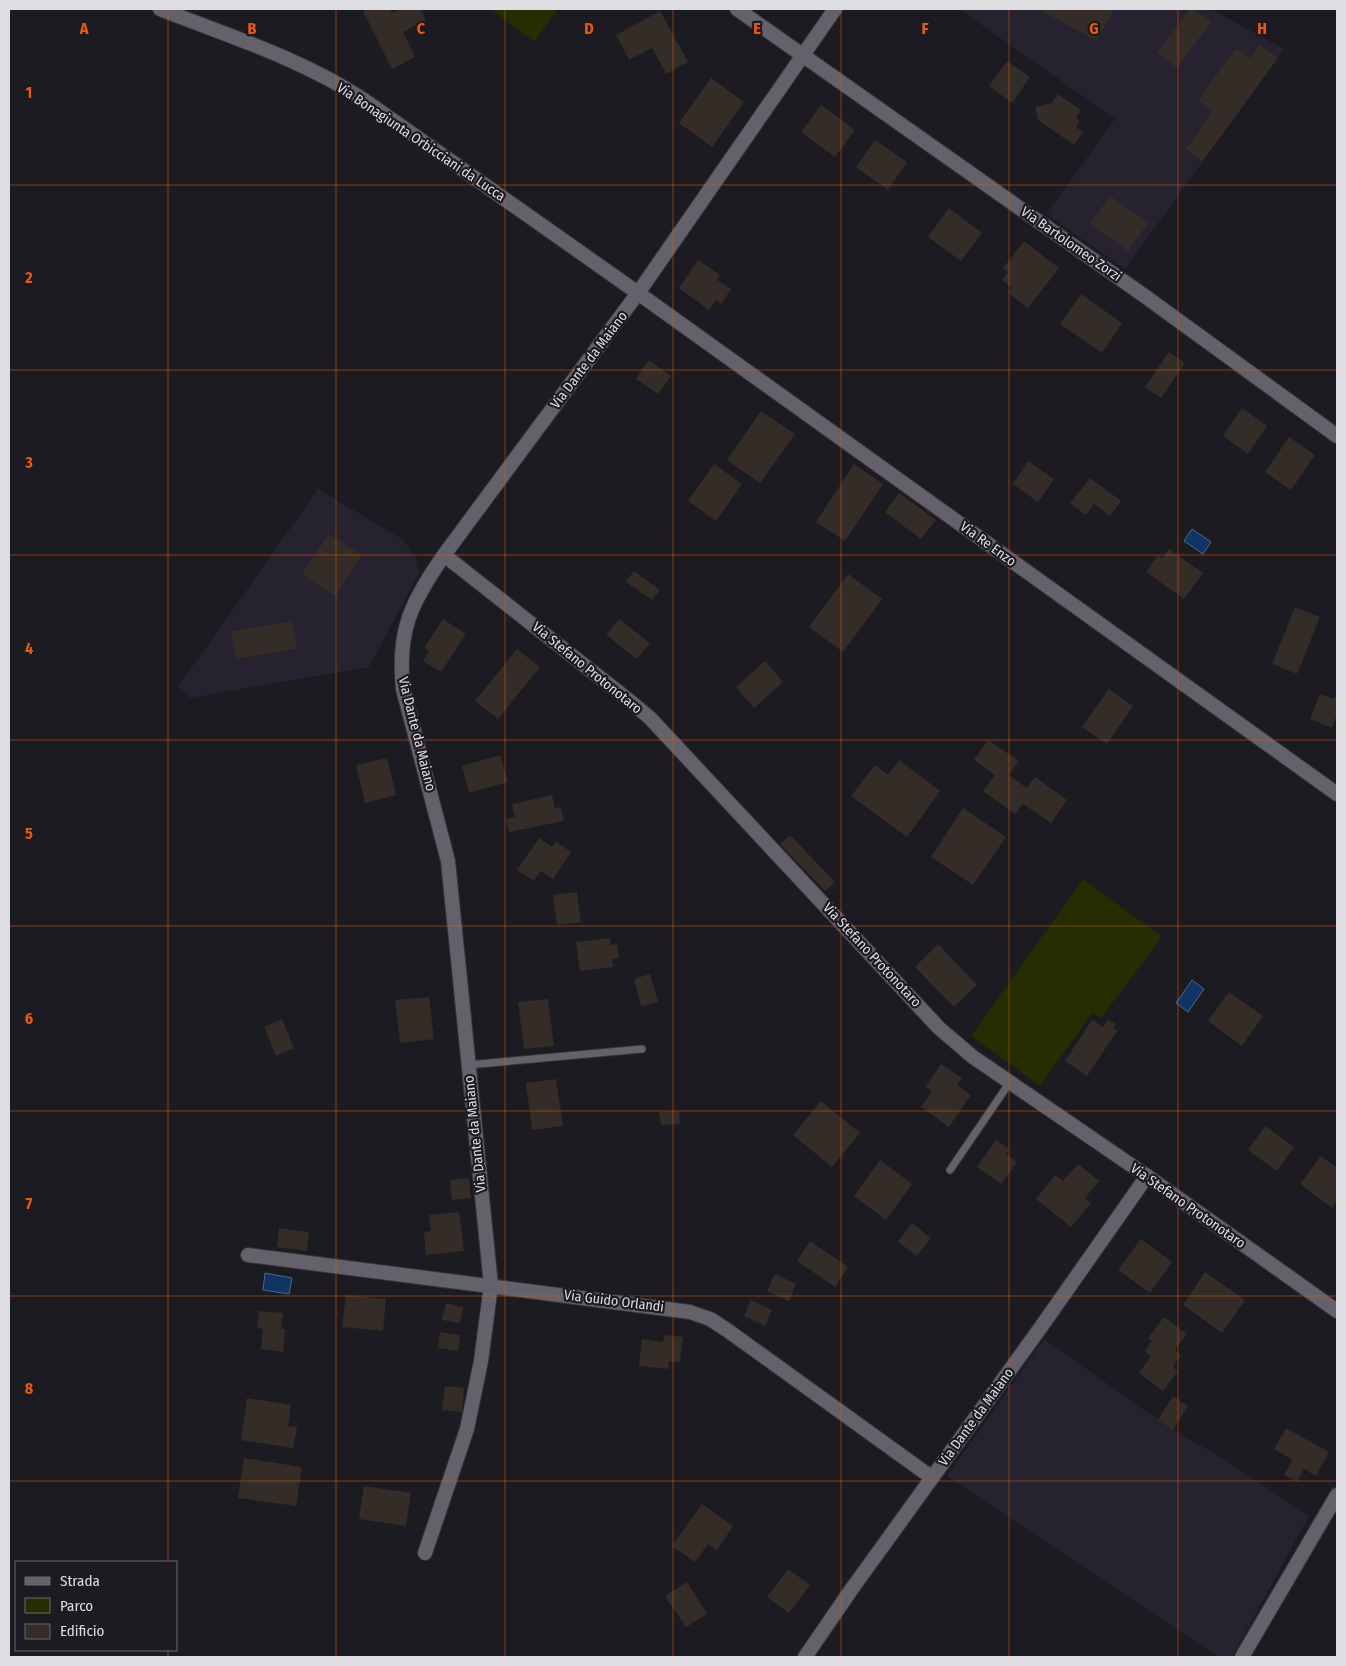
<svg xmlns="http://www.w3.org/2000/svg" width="1346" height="1666" font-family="'Fira Sans Condensed',sans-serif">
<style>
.built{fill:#26222f}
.green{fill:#242e01}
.water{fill:#0f3565;stroke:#4d678a}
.building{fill:#332c27}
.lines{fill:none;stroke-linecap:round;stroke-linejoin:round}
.service-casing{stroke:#36353a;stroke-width:9}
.minor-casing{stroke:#36353a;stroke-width:16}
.service{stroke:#64616a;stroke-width:7}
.minor{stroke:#64616a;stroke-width:14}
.grid{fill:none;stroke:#e8590c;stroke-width:1;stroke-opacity:0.55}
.labels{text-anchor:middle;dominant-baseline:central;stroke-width:4.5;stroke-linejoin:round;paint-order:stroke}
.street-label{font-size:14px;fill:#dedde2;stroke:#1d1b22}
.grid-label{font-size:16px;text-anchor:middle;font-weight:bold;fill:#e8590c;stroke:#1d1b22;stroke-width:4.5;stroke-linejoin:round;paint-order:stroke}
</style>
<rect width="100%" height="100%" fill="#1d1b22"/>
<g class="built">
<path d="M959 9H1211L1284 49 1125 269 1046 214 1115 119Z"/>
<path d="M318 489 402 539 416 557 419 573 369 667 190 698 178 687Z"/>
<path d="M1044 1339 1173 1430 1222 1458 1309 1516 1232 1657H1218L947 1476Z"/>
</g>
<g class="green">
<path d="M491 9H558L534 42Z"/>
<path d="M1083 879 1162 937 1101 1018 1093 1012 1040 1086 971 1036Z"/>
</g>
<g class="water">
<path d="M1192 529 1211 542 1203 554 1184 541Z"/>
<path d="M1192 980 1204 989 1188 1012 1176 1003Z"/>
<path d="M265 1273 292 1278 289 1294 263 1290Z"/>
</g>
<g class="building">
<path d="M368 9H390L392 13 401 9H420L426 20 403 32 415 57 392 69 363 11Z"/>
<path d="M1038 9H1108L1113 11 1097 41Z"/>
<path d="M1190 9H1193L1211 22 1177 68 1157 53Z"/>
<path d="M660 11 688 62 666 74 652 48 629 60 616 35Z"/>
<path d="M1260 45 1278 58 1202 162 1186 149 1213 111 1198 100 1236 48 1250 58Z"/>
<path d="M1007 61 1030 77 1012 103 989 86Z"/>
<path d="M711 78 744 102 712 147 679 123Z"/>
<path d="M1058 94 1081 110 1076 118 1080 121 1076 127 1083 132 1074 145 1038 120 1035 107 1052 103Z"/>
<path d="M821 105 855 130 835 157 801 132Z"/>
<path d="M875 140 907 162 888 190 856 167Z"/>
<path d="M1110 196 1148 223 1128 251 1090 224Z"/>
<path d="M949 208 982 233 961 261 928 237Z"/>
<path d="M1024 241 1059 268 1028 308 1008 293 1012 288 1002 280 1008 272 1003 268Z"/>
<path d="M698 260 720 275 717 280 731 289 721 304 716 300 709 310 679 288Z"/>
<path d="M1081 294 1122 323 1102 353 1060 324Z"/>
<path d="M1169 352 1185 363 1161 398 1145 387Z"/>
<path d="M649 360 671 376 658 394 636 379Z"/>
<path d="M1242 408 1267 426 1248 454 1223 436Z"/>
<path d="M761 411 795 434 760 483 727 460Z"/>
<path d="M1289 437 1315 455 1291 490 1265 472Z"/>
<path d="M1028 461 1054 479 1038 502 1013 484Z"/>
<path d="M714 464 742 484 716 521 688 501Z"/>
<path d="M854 464 883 484 845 541 816 522Z"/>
<path d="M1090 478 1121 501 1110 516 1094 504 1086 515 1070 503Z"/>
<path d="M899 493 936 520 921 539 885 512Z"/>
<path d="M329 534 362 555 335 596 302 574Z"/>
<path d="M1169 549 1203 573 1184 599 1146 572 1158 555 1162 558Z"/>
<path d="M634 571 660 590 652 600 626 582Z"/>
<path d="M848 574 882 599 843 652 809 627Z"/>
<path d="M1295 607 1320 617 1297 674 1272 664Z"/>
<path d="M443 619 466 634 441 672 423 661 429 651 424 648Z"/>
<path d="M619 619 650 643 637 659 606 635Z"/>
<path d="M292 621 297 649 236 659 231 631Z"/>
<path d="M517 649 540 667 498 719 475 701Z"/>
<path d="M765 661 783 682 754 708 736 687Z"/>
<path d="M1109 689 1133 706 1107 744 1082 727Z"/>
<path d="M1337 691V714L1332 728 1310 719 1320 694 1334 699Z"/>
<path d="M988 740 1019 761 1009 775 1027 788 1035 777 1067 800 1051 823 1023 804 1015 814 983 791 995 775 974 760Z"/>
<path d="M500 755 508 782 469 793 462 766Z"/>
<path d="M387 758 396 795 365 803 356 765Z"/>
<path d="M899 760 940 791 907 837 851 796 875 765 888 775Z"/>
<path d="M552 795 555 808 561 807 564 821 509 832 506 819 515 817 512 804Z"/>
<path d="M963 808 1006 837 973 885 931 857Z"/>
<path d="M790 835 835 882 825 891 780 844Z"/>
<path d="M539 838 552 847 556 842 571 852 553 879 541 871 534 881 517 870Z"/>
<path d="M577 892 581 922 557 925 553 895Z"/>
<path d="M610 938 611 945 617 944 619 958 612 959 613 967 580 971 576 942Z"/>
<path d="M938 944 977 985 954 1007 915 967Z"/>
<path d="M650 974 658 1002 641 1006 634 979Z"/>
<path d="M1229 992 1263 1016 1242 1046 1208 1021Z"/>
<path d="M429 997 434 1039 400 1043 395 1000Z"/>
<path d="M548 999 554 1046 524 1049 518 1002Z"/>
<path d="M282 1019 294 1048 276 1056 264 1027Z"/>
<path d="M1108 1019 1116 1024 1113 1028 1117 1031 1087 1076 1065 1061 1092 1020 1103 1027Z"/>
<path d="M941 1064 962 1078 957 1085 971 1095 949 1127 921 1107 932 1091 925 1087Z"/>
<path d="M556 1079 563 1126 532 1130 526 1083Z"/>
<path d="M821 1101 860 1133 832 1167 793 1135Z"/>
<path d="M679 1111 680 1124 661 1125 659 1112Z"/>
<path d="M1265 1126 1294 1147 1277 1171 1248 1150Z"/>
<path d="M996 1140 1009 1149 1006 1154 1017 1162 1001 1184 977 1167Z"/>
<path d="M1321 1156 1337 1168V1201L1332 1208 1300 1184Z"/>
<path d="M880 1160 912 1184 886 1220 854 1196Z"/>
<path d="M1078 1164 1099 1181 1085 1198 1091 1203 1071 1227 1036 1199 1055 1175 1063 1181Z"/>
<path d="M469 1178 471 1198 452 1200 450 1180Z"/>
<path d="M459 1212 464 1251 426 1255 424 1232 431 1231 429 1215Z"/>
<path d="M912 1223 931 1238 917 1256 898 1242Z"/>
<path d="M279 1228 309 1232 307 1251 277 1247Z"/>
<path d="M1141 1239 1172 1262 1150 1293 1118 1270Z"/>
<path d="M810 1241 848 1267 835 1287 797 1261Z"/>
<path d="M1205 1272 1245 1300 1222 1333 1183 1305Z"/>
<path d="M775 1274 796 1284 789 1301 767 1291Z"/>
<path d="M346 1295 386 1299 383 1331 342 1327Z"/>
<path d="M751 1300 772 1310 765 1326 744 1316Z"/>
<path d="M446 1303 463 1307 460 1323 442 1320Z"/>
<path d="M259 1311 283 1313 281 1329H285L283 1352 261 1349 263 1329 257 1328Z"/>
<path d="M1164 1317 1187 1334 1175 1350 1181 1355 1173 1366 1178 1371 1163 1391 1139 1373 1151 1356 1145 1351 1152 1341 1148 1338Z"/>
<path d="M440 1332 460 1335 458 1351 438 1348Z"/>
<path d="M664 1335 683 1337 680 1362 669 1361 668 1369 639 1366 642 1339 663 1342Z"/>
<path d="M445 1386 464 1388 462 1412 442 1410Z"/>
<path d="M1173 1396 1188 1406 1173 1430 1158 1420Z"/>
<path d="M247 1398 291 1405 288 1426 297 1427 293 1448 241 1440Z"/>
<path d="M1286 1428 1329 1452 1316 1476 1304 1469 1297 1482 1284 1475 1293 1460 1274 1449Z"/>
<path d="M244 1458 302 1467 296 1506 238 1498Z"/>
<path d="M364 1486 411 1493 406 1526 359 1519Z"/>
<path d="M702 1504 733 1526 717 1550 708 1544 695 1562 672 1546Z"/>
<path d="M788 1569 810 1585 789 1613 767 1597Z"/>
<path d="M687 1582 707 1614 686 1627 665 1596Z"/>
</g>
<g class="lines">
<defs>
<g id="service">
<path d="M468 1065 642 1049"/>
<path d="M950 1170 1010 1082"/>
</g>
<g id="minor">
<path d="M160 9C229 36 302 59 364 100L638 293 1337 794"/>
<path d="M737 9 1146 297 1337 436"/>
<path d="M444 555 631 702 650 718 939 1028 973 1057 1147 1176 1337 1311"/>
<path d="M248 1255 690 1312 710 1319 727 1330 931 1477"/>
<path d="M425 1553 467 1429 481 1361 491 1285 448 861 403 689C397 630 411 603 444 555L638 293 835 9"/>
<path d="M805 1657 851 1590 1041 1327 1147 1176"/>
<path d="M1242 1657 1337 1495"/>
</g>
</defs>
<use href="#service" class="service-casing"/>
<use href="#minor" class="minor-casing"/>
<use href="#service" class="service"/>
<use href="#minor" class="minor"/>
</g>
<path class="grid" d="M168 9V1562M336 9V1657M505 9V1657M673 9V1657M841 9V1657M1009 9V1657M1178 9V1657M9 185H1337M9 370H1337M9 555H1337M9 740H1337M9 926H1337M9 1111H1337M9 1296H1337M9 1481H1337M168 1650V1657"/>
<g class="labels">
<g class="street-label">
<text transform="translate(421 142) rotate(34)">Via Bonagiunta Orbicciani da Lucca</text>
<text transform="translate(1071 244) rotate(35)">Via Bartolomeo Zorzi</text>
<text transform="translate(589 360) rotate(-53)">Via Dante da Maiano</text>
<text transform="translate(988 544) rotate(36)">Via Re Enzo</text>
<text transform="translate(587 668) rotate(39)">Via Stefano Protonotaro</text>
<text transform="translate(417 734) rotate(76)">Via Dante da Maiano</text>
<text transform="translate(872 955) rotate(47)">Via Stefano Protonotaro</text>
<text transform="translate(475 1134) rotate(-96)">Via Dante da Maiano</text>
<text transform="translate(1188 1206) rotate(35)">Via Stefano Protonotaro</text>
<text transform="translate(614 1301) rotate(7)">Via Guido Orlandi</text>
<text transform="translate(976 1417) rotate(-54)">Via Dante da Maiano</text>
</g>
</g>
<g class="grid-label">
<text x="84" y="34">A</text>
<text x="252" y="34">B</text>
<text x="421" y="34">C</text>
<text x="589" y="34">D</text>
<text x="757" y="34">E</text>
<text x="925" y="34">F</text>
<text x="1094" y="34">G</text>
<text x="1262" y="34">H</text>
<text x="29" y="98">1</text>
<text x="29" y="283">2</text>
<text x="29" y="468">3</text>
<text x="29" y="654">4</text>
<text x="29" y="839">5</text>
<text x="29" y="1024">6</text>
<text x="29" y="1209">7</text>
<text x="29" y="1394">8</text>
</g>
<rect width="1346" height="1666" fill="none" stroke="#dedde2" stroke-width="20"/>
<rect x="15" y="1561" width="162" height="90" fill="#1d1b22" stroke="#6a696f"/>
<rect x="25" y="1577" width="25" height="8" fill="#64616a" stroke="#6a696f"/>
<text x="60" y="1586" font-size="15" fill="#dedde2">Strada</text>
<rect x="25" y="1598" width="25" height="15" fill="#242e01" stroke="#6a696f"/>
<text x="60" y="1611" font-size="15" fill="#dedde2">Parco</text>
<rect x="25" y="1624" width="25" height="15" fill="#332c27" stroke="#6a696f"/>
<text x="60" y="1636" font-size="15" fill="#dedde2">Edificio</text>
</svg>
